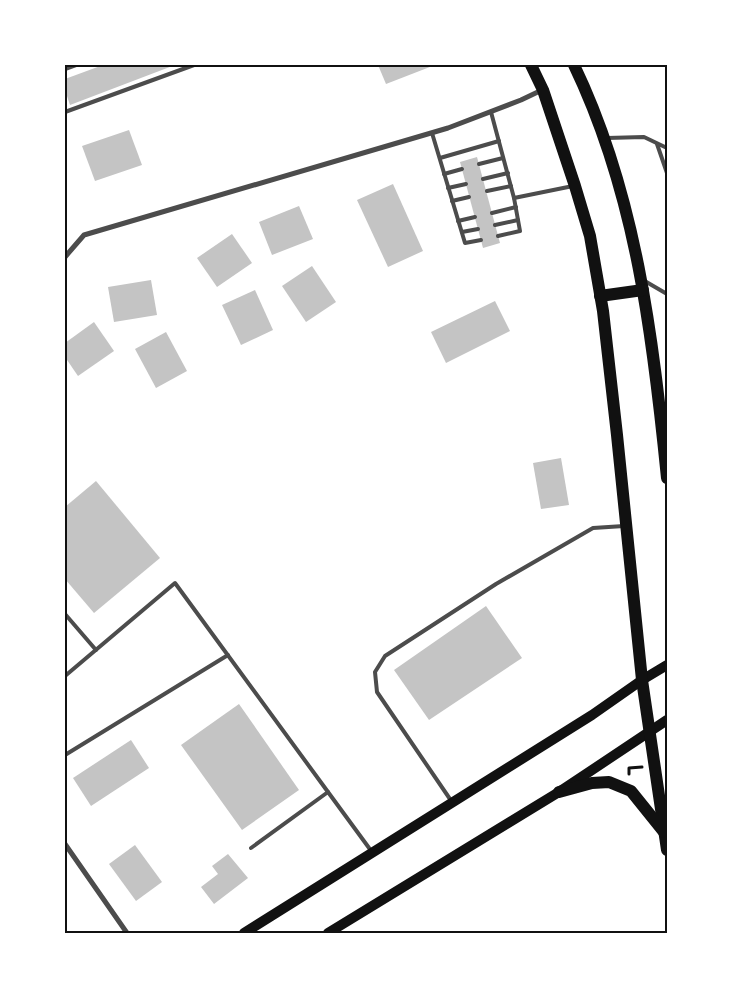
<svg xmlns="http://www.w3.org/2000/svg" width="732" height="998" font-family="Rubik,sans-serif">
<style>
.building{fill:#c4c4c4}
.lines{fill:none;stroke-linecap:round;stroke-linejoin:round}
.path{stroke:#111;stroke-width:3}
.service{stroke:#4c4c4c;stroke-width:4}
.minor{stroke:#4c4c4c;stroke-width:5}
.secondary{stroke:#111;stroke-width:10}
.primary{stroke:#111;stroke-width:12}
.neatline{fill:none;stroke:#111;stroke-width:2}
</style>
<rect width="100%" height="100%" fill="#fff"/>
<g class="building">
<path d="M103 65H175L70 105 65 90V79Z"/>
<path d="M378 65H435L386 84Z"/>
<path d="M129 130 142 165 95 181 82 146Z"/>
<path d="M477 157 500 243 483 248 460 162Z"/>
<path d="M393 184 423 251 388 267 357 200Z"/>
<path d="M299 206 313 239 272 255 259 222Z"/>
<path d="M232 234 252 263 217 287 197 258Z"/>
<path d="M312 266 336 302 306 322 282 286Z"/>
<path d="M151 280 157 315 114 322 108 287Z"/>
<path d="M255 290 273 330 241 345 222 305Z"/>
<path d="M495 301 510 331 446 363 431 332Z"/>
<path d="M94 322 114 351 78 376 65 357V343Z"/>
<path d="M166 332 187 371 156 388 135 349Z"/>
<path d="M561 458 569 505 541 509 533 463Z"/>
<path d="M96 481 160 558 94 613 65 579V507Z"/>
<path d="M486 606 522 658 429 720 394 670Z"/>
<path d="M239 704 299 790 242 830 181 745Z"/>
<path d="M131 740 149 768 91 806 73 778Z"/>
<path d="M135 845 162 882 136 901 109 864Z"/>
<path d="M228 854 248 878 214 904 201 887 218 874 212 866Z"/>
</g>
<g class="lines">
<path class="path" d="M629 774V768L642 767"/>
<g class="service">
<path d="M65 69 76 65"/>
<path d="M65 112 194 65"/>
<path d="M491 112 514 198 573 186"/>
<path d="M432 133 465 243 481 240"/>
<path d="M607 138 644 137 667 148"/>
<path d="M657 144 667 173"/>
<path d="M440 158 499 141"/>
<path d="M479 164 503 158"/>
<path d="M444 174 462 169"/>
<path d="M483 179 508 173"/>
<path d="M448 188 466 184"/>
<path d="M487 191 511 186"/>
<path d="M452 201 469 197"/>
<path d="M492 213 516 207"/>
<path d="M458 221 475 217"/>
<path d="M495 225 518 220"/>
<path d="M462 232 478 229"/>
<path d="M498 236 520 231 514 198"/>
<path d="M643 280 667 294"/>
<path d="M65 614 96 650"/>
<path d="M65 676 175 583 328 792"/>
<path d="M65 755 228 655"/>
<path d="M452 802 377 692 375 672 385 656 496 584 593 528 624 526"/>
<path d="M251 848 328 792 372 852"/>
</g>
<g class="minor">
<path d="M65 257 84 235 448 128 521 100 542 90"/>
<path d="M65 844 127 933"/>
</g>
<g class="secondary">
<path d="M244 933 592 715 642 680 667 665"/>
<path d="M328 933 559 792 667 720"/>
</g>
<g class="primary">
<path d="M531 65 543 90 575 186 590 236 603 311 617 435 642 680 667 850"/>
<path d="M574 65C636 194 653 337 667 478"/>
<path d="M600 296 643 290"/>
<path d="M559 792 592 783 609 782 631 791 664 832"/>
</g>
</g>
<rect width="732" height="998" fill="none" stroke="#ffffff" stroke-width="132"/>
<rect x="66" y="66" width="600" height="866" class="neatline"/>
</svg>
